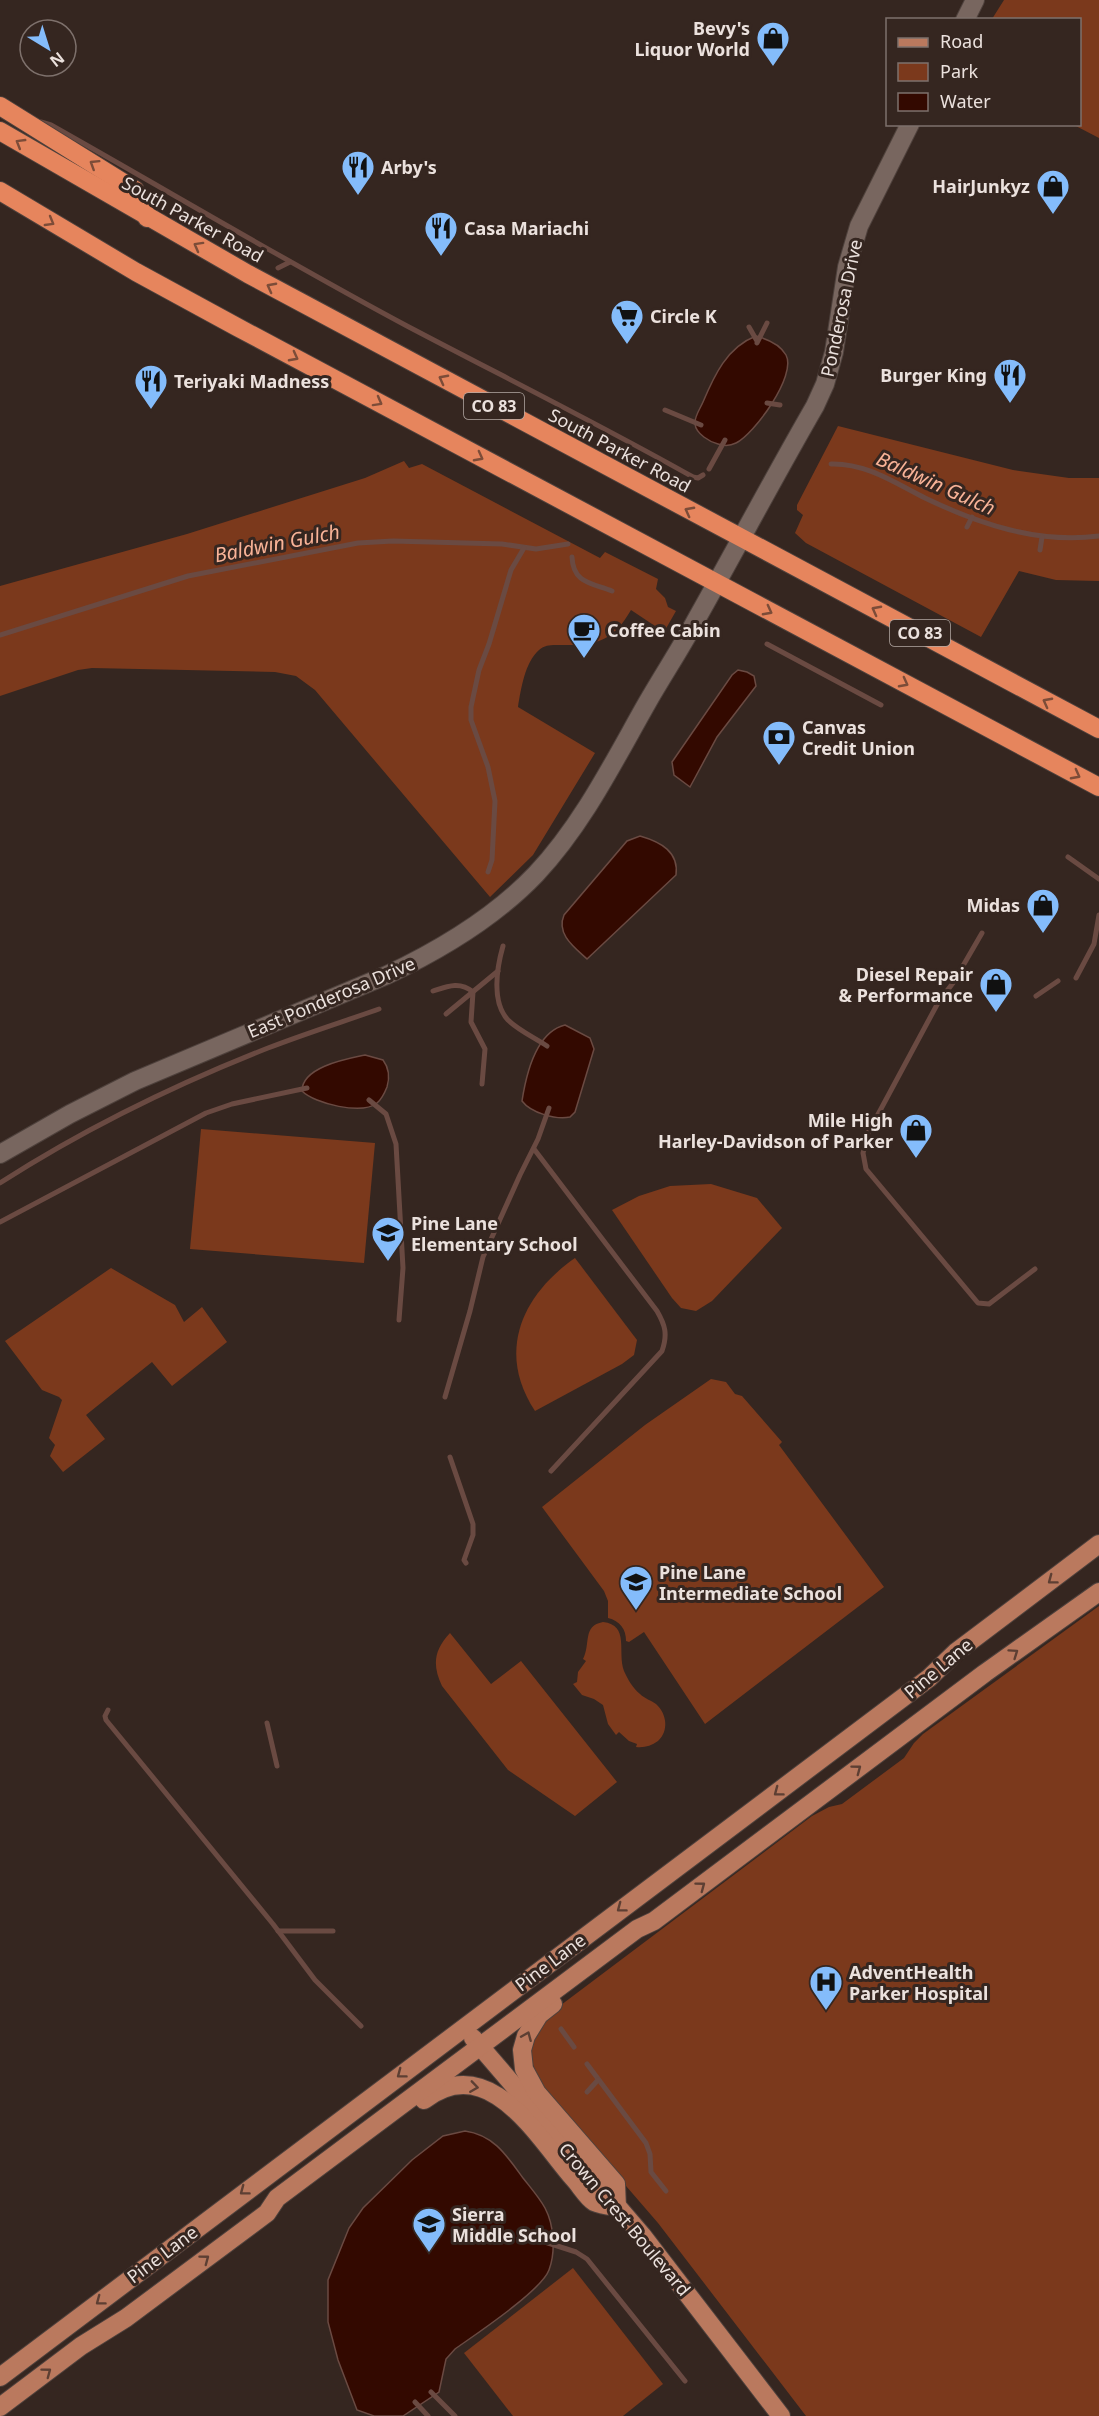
<svg xmlns="http://www.w3.org/2000/svg" width="1099" height="2416" font-family="'Noto Sans',sans-serif">
<style>
.green{fill:#7b391c}
.water{fill:#330900;stroke:#6a4a42;stroke-width:1.5}
.lines{fill:none;stroke-linecap:round;stroke-linejoin:round}
.stream{stroke:#6a4a42;stroke-width:5}
.minor-casing{stroke:#4e413c;stroke-width:20}
.major-casing{stroke:#4e413c;stroke-width:20}
.highway-casing{stroke:#4e413c;stroke-width:20}
.minor{stroke:#78665f;stroke-width:18}
.major{stroke:#ba795e;stroke-width:18}
.highway{stroke:#e6855d;stroke-width:18}
.oneway{stroke:#7c4c38}
.oneway2{stroke:#5d3f33}
.labels{text-anchor:middle;dominant-baseline:central;stroke-width:6;stroke-linejoin:round;paint-order:stroke}
.shield{fill:#352620;stroke:#b4a9a4;stroke-width:1.5}
.shield-label{font-size:16px;font-weight:bold;fill:#ebe1dd}
.poi-label{font-size:18px;font-weight:bold;fill:#ebe1dd;stroke:#352620;text-anchor:start}
.street-label{font-size:18px;fill:#ebe1dd;stroke:#352620}
.water-label{font-size:20px;font-style:italic;fill:#f9b397;stroke:#352620}
</style>
<rect width="100%" height="100%" fill="#352620"/>
<g class="green">
<path d="M1004 0H1099V138L1074 125 1080 124V20L992 19Z"/>
<path d="M838 426 1013 470 1069 478H1099V581L1056 580 1019 571 981 637 806 543 795 533 803 515 797 510V505Z"/>
<path d="M404 461 409 468 422 464 600 558 605 552 658 579 656 589 665 598 668 607 676 611 664 632 631 610C613 641 597 646 561 645 553 645 546 644 539 650 525 662 521 689 518 707L595 753 533 855 490 897 315 690 296 676 275 672 92 668 78 670 0 696V586L187 534 365 478Z"/>
<path d="M201 1129 375 1143 364 1263 190 1249Z"/>
<path d="M711 1184 757 1198 782 1228 712 1301 696 1311 681 1308 672 1298 612 1210 639 1196 670 1186Z"/>
<path d="M575 1258 637 1340 634 1355 622 1364 535 1411C496 1352 522 1295 575 1258Z"/>
<path d="M111 1268 175 1305 184 1322 202 1307 227 1342 172 1386 152 1362 86 1415 105 1439 63 1472 50 1456 55 1445 49 1438 62 1400 59 1397 42 1390 5 1341Z"/>
<path d="M711 1379 726 1382 735 1394 742 1396 782 1442 779 1445 884 1587 705 1724 644 1632 629 1642 626 1641C626 1629 620 1621 608 1618V1601L604 1591 542 1507 645 1425Z"/>
<path d="M1099 1606V2416H806L658 2223 544 2091C524 2051 527 2041 557 2008L812 1816 829 1807 842 1804 904 1758 914 1743 923 1734Z"/>
<path d="M603 1622C630 1625 617 1652 624 1671 628 1680 633 1688 640 1694 645 1699 651 1700 656 1704 667 1714 669 1731 658 1741 651 1746 644 1748 636 1747L637 1744 629 1741 619 1732 616 1735 608 1724 603 1705 594 1699 582 1695 573 1684 577 1682 578 1672 586 1661 583 1659C591 1644 582 1626 603 1622Z"/>
<path d="M450 1633 491 1684 521 1661 617 1782 575 1816 508 1770 442 1686C432 1665 434 1650 450 1633Z"/>
<path d="M573 2268 663 2384 623 2416H513L464 2353Z"/>
</g>
<g class="water">
<path d="M756 336C767 339 780 344 786 355 797 376 754 434 736 443 730 446 724 446 718 444 710 442 696 434 695 424 694 417 700 409 703 402 714 376 727 347 756 336Z"/>
<path d="M738 670 747 672 754 676 756 686 717 737 690 787 674 775 672 762 732 675Z"/>
<path d="M640 836C661 842 679 852 676 875L587 959C574 947 556 934 564 915L627 841Z"/>
<path d="M565 1025 590 1038 594 1049 575 1112 570 1117C556 1120 531 1113 522 1101 526 1075 536 1032 565 1025Z"/>
<path d="M365 1055 383 1060C389 1068 390 1077 387 1087 385 1092 382 1099 377 1103 362 1115 315 1104 302 1091 302 1067 346 1059 365 1055Z"/>
<path d="M465 2131C494 2135 507 2156 523 2178 530 2187 539 2197 545 2208 554 2225 556 2251 549 2270 541 2291 476 2334 455 2349L446 2359 439 2392 403 2416H374L357 2410 338 2360 328 2322V2280L349 2228 363 2208 412 2160 443 2136Z"/>
</g>
<g class="lines">
<g class="stream">
<path d="M41 122 51 125C170 192 287 262 407 326 502 376 599 424 693 477L698 478 703 475"/>
<path d="M278 268 290 262"/>
<path d="M749 327 757 341"/>
<path d="M757 343 767 323"/>
<path d="M767 403 780 405"/>
<path d="M665 410 701 425"/>
<path d="M831 464C866 463 895 483 925 498 979 524 1038 544 1099 536"/>
<path d="M709 469 725 440"/>
<path d="M967 527 972 517"/>
<path d="M1040 550 1042 537"/>
<path d="M572 557C573 583 591 583 612 591"/>
<path d="M0 635 188 576 358 543 393 541 502 544 536 549 568 544"/>
<path d="M767 644 881 705"/>
<path d="M1068 857 1099 879"/>
<path d="M488 872 492 860 495 801 488 767 471 720V707L479 670 489 644 511 570 524 548"/>
<path d="M982 933 953 983 939 1001 868 1133 863 1153 866 1169 978 1303 989 1304 1035 1269"/>
<path d="M503 946C497 967 491 1002 508 1020 518 1030 535 1038 547 1046"/>
<path d="M1076 978 1094 944 1099 915"/>
<path d="M433 991C448 986 460 981 473 992L471 1022 485 1049 482 1084"/>
<path d="M1036 996 1058 981"/>
<path d="M446 1014 498 971"/>
<path d="M369 1100 386 1114 396 1144 403 1268 399 1320"/>
<path d="M534 1149 657 1311C665 1325 668 1334 662 1351L551 1471"/>
<path d="M0 1183C84 1129 174 1085 268 1048 304 1034 342 1022 379 1009"/>
<path d="M0 1222 206 1113 232 1104 307 1088"/>
<path d="M445 1397 470 1311 483 1257 520 1175 538 1139 549 1108"/>
<path d="M450 1457 473 1524V1535L464 1560 466 1563"/>
<path d="M108 1710 105 1716 106 1720 273 1924 315 1980 361 2026"/>
<path d="M267 1723 277 1766"/>
<path d="M278 1931H333"/>
<path d="M561 2029 574 2047"/>
<path d="M587 2064 646 2143 650 2154 651 2172 666 2191"/>
<path d="M587 2092 598 2080"/>
<path d="M545 2242 576 2252 587 2259 685 2381"/>
<path d="M431 2392 455 2416"/>
<path d="M415 2402 428 2416"/>
</g>
<defs>
<g id="minor">
<path d="M965 20 975 0"/>
<path d="M0 1154 70 1114 135 1081 387 975C440 950 495 917 536 874 583 824 614 761 647 703 663 675 681 648 696 620 736 549 774 477 815 406L825 384 834 352 847 267 859 226 910 124"/>
</g>
<g id="major">
<path d="M473 2038 642 2235 781 2416"/>
<path d="M424 2100C489 2051 536 2135 573 2178 579 2184 587 2198 594 2202 601 2205 610 2206 617 2207L616 2184 537 2093 524 2069 522 2050 526 2036 539 2015 553 2004"/>
<path d="M0 2377 929 1678 956 1652 1099 1544"/>
<path d="M0 2407 81 2346 126 2318 267 2213 277 2198 637 1929 654 1921 985 1673 1099 1592"/>
</g>
<g id="highway">
<path d="M0 106 135 190 147 218"/>
<path d="M0 131 248 274 1099 729"/>
<path d="M0 191 136 272 237 327 1099 787"/>
</g>
</defs>
<use href="#minor" class="minor-casing"/>
<use href="#major" class="major-casing"/>
<use href="#highway" class="highway-casing"/>
<use href="#minor" class="minor"/>
<use href="#major" class="major"/>
<use href="#highway" class="highway"/>
</g>
<defs><path id="oneway-chevron" d="M-2-3.5L2.5 0L-2 3.5" fill="none" stroke-width="1.6" stroke-linecap="round" stroke-linejoin="round" transform="scale(1.5)"/></defs>
<g class="oneway">
<use href="#oneway-chevron" transform="translate(20 143) rotate(-149)"/>
<use href="#oneway-chevron" transform="translate(94 164) rotate(-148)"/>
<use href="#oneway-chevron" transform="translate(50 222) rotate(30)"/>
<use href="#oneway-chevron" transform="translate(198 246) rotate(-151)"/>
<use href="#oneway-chevron" transform="translate(271 287) rotate(-152)"/>
<use href="#oneway-chevron" transform="translate(294 357) rotate(28)"/>
<use href="#oneway-chevron" transform="translate(443 379) rotate(-152)"/>
<use href="#oneway-chevron" transform="translate(378 402) rotate(29)"/>
<use href="#oneway-chevron" transform="translate(479 457) rotate(28)"/>
<use href="#oneway-chevron" transform="translate(689 511) rotate(-152)"/>
<use href="#oneway-chevron" transform="translate(876 610) rotate(-152)"/>
<use href="#oneway-chevron" transform="translate(768 611) rotate(28)"/>
<use href="#oneway-chevron" transform="translate(904 683) rotate(28)"/>
<use href="#oneway-chevron" transform="translate(1047 702) rotate(-152)"/>
<use href="#oneway-chevron" transform="translate(1076 775) rotate(28)"/>
</g>
<g class="oneway2">
<use href="#oneway-chevron" transform="translate(1052 1580) rotate(143)"/>
<use href="#oneway-chevron" transform="translate(1014 1653) rotate(-35)"/>
<use href="#oneway-chevron" transform="translate(857 1769) rotate(-37)"/>
<use href="#oneway-chevron" transform="translate(778 1792) rotate(143)"/>
<use href="#oneway-chevron" transform="translate(701 1886) rotate(-37)"/>
<use href="#oneway-chevron" transform="translate(621 1908) rotate(143)"/>
<use href="#oneway-chevron" transform="translate(527 2036) rotate(-67)"/>
<use href="#oneway-chevron" transform="translate(401 2074) rotate(143)"/>
<use href="#oneway-chevron" transform="translate(474 2087) rotate(8)"/>
<use href="#oneway-chevron" transform="translate(244 2191) rotate(143)"/>
<use href="#oneway-chevron" transform="translate(205 2259) rotate(-37)"/>
<use href="#oneway-chevron" transform="translate(100 2301) rotate(143)"/>
<use href="#oneway-chevron" transform="translate(47 2372) rotate(-37)"/>
</g>
<defs>
<symbol id="shop-pin" viewBox="-11 -11 22 30"><path d="M0 17L-7.5 6A9.5 9.5 0 1 1 7.5 6Z" fill="#84bcfb" stroke="#352620"/><path d="M-5-2.5h2.3a2.7 3.5 0 0 1 5.4 0H5L5.5 6h-11ZM-1.5-2.5h3a1.5 2.3 0 0 0-3 0Z" fill="#111"/></symbol>
<symbol id="restaurant-pin" viewBox="-11 -11 22 30"><path d="M0 17L-7.5 6A9.5 9.5 0 1 1 7.5 6Z" fill="#84bcfb" stroke="#352620"/><path d="M-5-6h1v4h1v-4h1v4h1v-4h1v5L-1.5 .5V6h-2V.5L-5-1ZM5-6V6H3V1.5H1.5Q1.5-4 5-6Z" fill="#111"/></symbol>
<symbol id="supermarket-pin" viewBox="-11 -11 22 30"><path d="M0 17L-7.5 6A9.5 9.5 0 1 1 7.5 6Z" fill="#84bcfb" stroke="#352620"/><path d="M-6-5.5h2.5l.6 2H6L4.5 2H-2.5L-4.4-4H-6ZM-1.5 3.2a1.3 1.3 0 1 0 .1 0ZM3 3.2a1.3 1.3 0 1 0 .1 0Z" fill="#111"/></symbol>
<symbol id="cafe-pin" viewBox="-11 -11 22 30"><path d="M0 17L-7.5 6A9.5 9.5 0 1 1 7.5 6Z" fill="#84bcfb" stroke="#352620"/><path d="M-5.5-4.5H6V0H3Q3 3.5 0 3.5H-2.5Q-5.5 3.5-5.5 0ZM3-3.2v2h1.7v-2ZM-6 4.5H4V6H-6Z" fill="#111"/></symbol>
<symbol id="bank-pin" viewBox="-11 -11 22 30"><path d="M0 17L-7.5 6A9.5 9.5 0 1 1 7.5 6Z" fill="#84bcfb" stroke="#352620"/><path d="M-6-4H6V4H-6ZM0-2.3a2.3 2.3 0 1 0 0 4.6a2.3 2.3 0 1 0 0-4.6Z" fill="#111"/></symbol>
<symbol id="school-pin" viewBox="-11 -11 22 30"><path d="M0 17L-7.5 6A9.5 9.5 0 1 1 7.5 6Z" fill="#84bcfb" stroke="#352620"/><path d="M0-5L7-2L0 1L-7-2ZM-4 1L0 2.5L4 1V4Q0 6-4 4Z" fill="#111"/></symbol>
<symbol id="hospital-pin" viewBox="-11 -11 22 30"><path d="M0 17L-7.5 6A9.5 9.5 0 1 1 7.5 6Z" fill="#84bcfb" stroke="#352620"/><path d="M-5-5h3v3.5h4V-5h3V5h-3V1.5h-4V5h-3Z" fill="#111"/></symbol>
</defs>
<g fill-rule="evenodd">
<use href="#shop-pin" x="754" y="19" width="38" height="52"/>
<use href="#restaurant-pin" x="339" y="148" width="38" height="52"/>
<use href="#shop-pin" x="1034" y="167" width="38" height="52"/>
<use href="#restaurant-pin" x="422" y="209" width="38" height="52"/>
<use href="#supermarket-pin" x="608" y="297" width="38" height="52"/>
<use href="#restaurant-pin" x="991" y="356" width="38" height="52"/>
<use href="#restaurant-pin" x="132" y="362" width="38" height="52"/>
<use href="#cafe-pin" x="565" y="611" width="38" height="52"/>
<use href="#bank-pin" x="760" y="718" width="38" height="52"/>
<use href="#shop-pin" x="1024" y="886" width="38" height="52"/>
<use href="#shop-pin" x="977" y="965" width="38" height="52"/>
<use href="#shop-pin" x="897" y="1111" width="38" height="52"/>
<use href="#school-pin" x="369" y="1214" width="38" height="52"/>
<use href="#school-pin" x="617" y="1563" width="38" height="52"/>
<use href="#hospital-pin" x="807" y="1963" width="38" height="52"/>
<use href="#school-pin" x="410" y="2205" width="38" height="52"/>
</g>
<g class="labels">
<g class="shield">
<rect x="464" y="393" width="60" height="26" rx="4.5"/>
<rect x="890" y="620" width="60" height="26" rx="4.5"/>
</g>
<g class="shield-label">
<text x="494" y="406">CO 83</text>
<text x="920" y="633">CO 83</text>
</g>
<g class="poi-label">
<text x="750" y="28" text-anchor="end">Bevy's<tspan x="750" dy="21">Liquor World</tspan></text>
<text x="381" y="167">Arby's</text>
<text x="1030" y="186" text-anchor="end">HairJunkyz</text>
<text x="464" y="228">Casa Mariachi</text>
<text x="650" y="316">Circle K</text>
<text x="987" y="375" text-anchor="end">Burger King</text>
<text x="174" y="381">Teriyaki Madness</text>
<text x="607" y="630">Coffee Cabin</text>
<text x="802" y="727">Canvas<tspan x="802" dy="21">Credit Union</tspan></text>
<text x="1020" y="905" text-anchor="end">Midas</text>
<text x="973" y="974" text-anchor="end">Diesel Repair<tspan x="973" dy="21">&amp; Performance</tspan></text>
<text x="893" y="1120" text-anchor="end">Mile High<tspan x="893" dy="21">Harley-Davidson of Parker</tspan></text>
<text x="411" y="1223">Pine Lane<tspan x="411" dy="21">Elementary School</tspan></text>
<text x="659" y="1572">Pine Lane<tspan x="659" dy="21">Intermediate School</tspan></text>
<text x="849" y="1972">AdventHealth<tspan x="849" dy="21">Parker Hospital</tspan></text>
<text x="452" y="2214">Sierra<tspan x="452" dy="21">Middle School</tspan></text>
</g>
<g class="street-label">
<text transform="translate(193 219) rotate(29)">South Parker Road</text>
<text transform="translate(841 308) rotate(-78)">Ponderosa Drive</text>
<text transform="translate(620 450) rotate(28)">South Parker Road</text>
<text transform="translate(331 997) rotate(-23)">East Ponderosa Drive</text>
<text transform="translate(938 1668) rotate(-40)">Pine Lane</text>
<text transform="translate(550 1962) rotate(-37)">Pine Lane</text>
<text transform="translate(625 2219) rotate(50)">Crown Crest Boulevard</text>
<text transform="translate(162 2254) rotate(-37)">Pine Lane</text>
</g>
<g class="water-label">
<text transform="translate(936 483) rotate(24)">Baldwin Gulch</text>
<text transform="translate(277 543) rotate(-11)">Baldwin Gulch</text>
</g>
</g>
<rect x="886" y="18" width="195" height="108" fill="#352620" stroke="#7e716c" stroke-width="1.5"/>
<rect x="898" y="38" width="30" height="9" fill="#ba795e" stroke="#7e716c" stroke-width="1.5"/>
<text x="940" y="48" font-size="18" fill="#ebe1dd">Road</text>
<rect x="898" y="63" width="30" height="18" fill="#7b391c" stroke="#7e716c" stroke-width="1.5"/>
<text x="940" y="78" font-size="18" fill="#ebe1dd">Park</text>
<rect x="898" y="93" width="30" height="18" fill="#330900" stroke="#7e716c" stroke-width="1.5"/>
<text x="940" y="108" font-size="18" fill="#ebe1dd">Water</text>
<g transform="translate(48 48) rotate(142)"><circle r="28" fill="#352620" stroke="#7e716c" stroke-width="1.5"/>
<path d="M0-4.5L10 22L0 15L-10 22Z" fill="#84bcfb"/>
<text y="-9" font-size="16" font-weight="bold" text-anchor="middle" fill="#ebe1dd">N</text>
</g>
</svg>
